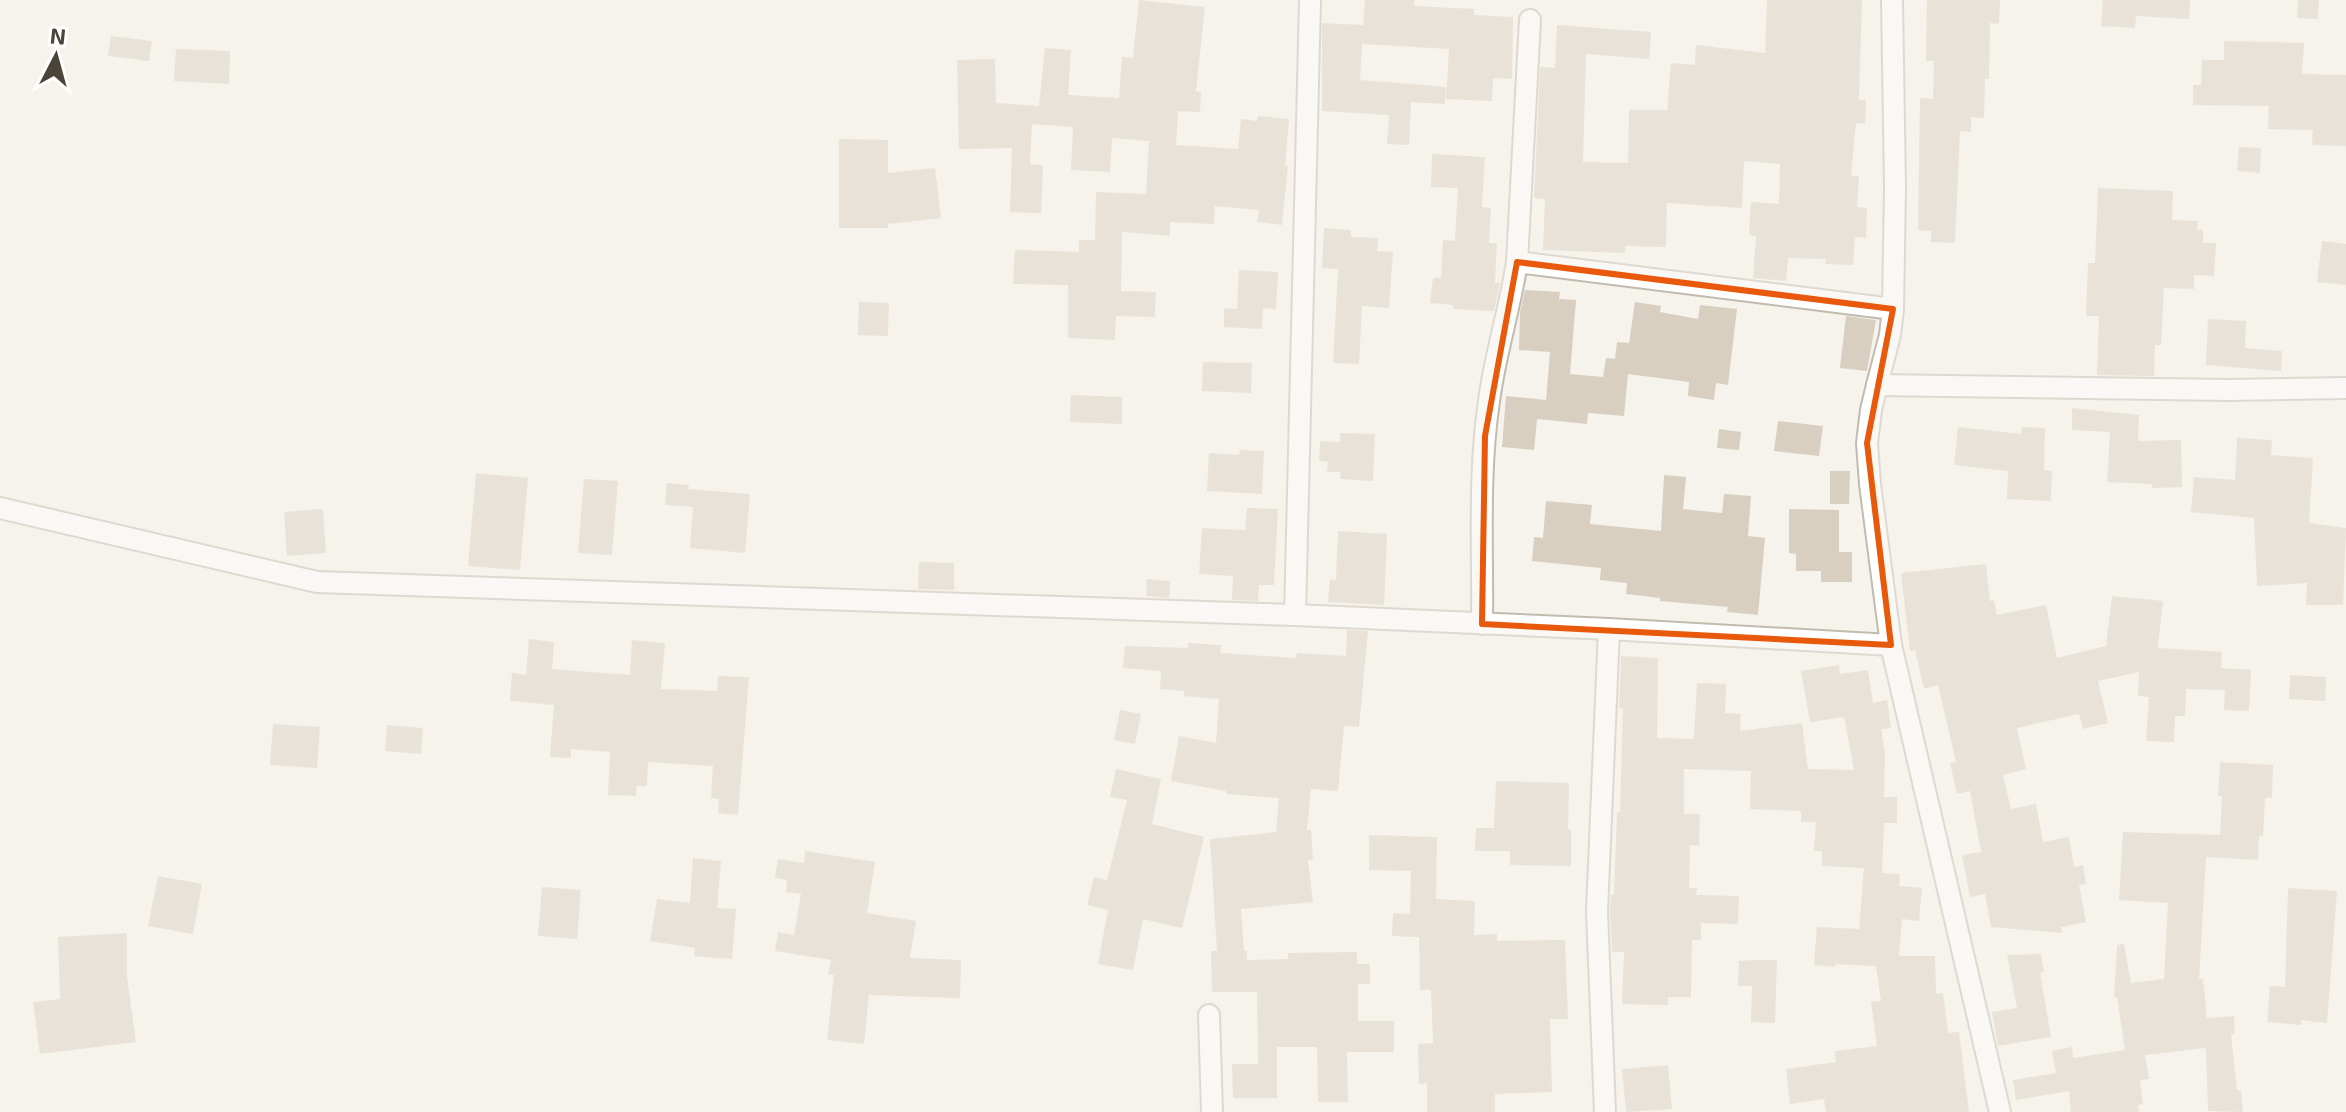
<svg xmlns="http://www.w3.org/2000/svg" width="2346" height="1112" font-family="'Exo 2',sans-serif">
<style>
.building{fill:#d8cfc1}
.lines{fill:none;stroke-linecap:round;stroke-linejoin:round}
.street-casing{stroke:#c2bbae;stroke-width:24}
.street{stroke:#fff;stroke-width:20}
.marked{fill:none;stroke:#e8590c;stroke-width:6;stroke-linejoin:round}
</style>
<rect width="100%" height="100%" fill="#f6f3ec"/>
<g class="building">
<path d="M1139 0 1205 7 1196 91 1201 92 1200 112 1178 111 1176 145 1238 149 1241 119 1257 121 1258 116 1289 119 1285 166H1288L1282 225 1257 222 1259 210 1215 206 1214 224 1170 222V236L1122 232 1121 291 1156 292 1155 317 1116 316 1115 340 1068 338V285L1013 284 1015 250 1079 252V240H1095L1096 192 1146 194 1149 141 1112 138 1110 172 1071 170 1073 127 1032 124 1030 164 1043 165 1041 213 1010 212 1012 148 959 149 957 60 995 59 996 103 1039 106 1045 48 1071 50 1068 95 1119 98 1122 57 1133 58Z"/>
<path d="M1365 0H1414V6L1474 9V15L1513 17 1512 79 1493 78 1492 101 1446 99 1449 49 1362 44 1360 80 1446 87 1445 104 1411 102 1409 145 1387 144 1389 115 1322 111V23L1363 25Z"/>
<path d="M1767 0H1862L1859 100H1866L1865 124 1856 123 1851 176H1859L1857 207 1867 208 1866 238 1855 237 1853 265 1825 264 1826 259 1788 258 1786 281 1753 278 1756 236 1749 235 1751 202 1779 204 1780 164 1744 161 1742 208 1667 203 1666 247 1625 246V253L1543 250 1545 199 1534 198 1540 67 1555 68 1557 25 1651 32 1649 59 1586 54 1583 162 1628 163 1629 110H1667L1671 63 1695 65 1696 45 1765 53Z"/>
<path d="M1927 0H2000L1999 24 1990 23 1989 79H1985L1984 118 1971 117V132L1960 131 1955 243 1931 242V231L1918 230 1920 98 1933 99 1934 61H1926Z"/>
<path d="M2103 0H2190L2189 19 2136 16 2135 28 2101 26Z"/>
<path d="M2298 0H2319L2318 19 2297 18Z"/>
<path d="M111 36 152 41 149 61 108 56Z"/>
<path d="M2224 41 2304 43 2302 74 2346 75V146L2312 145 2313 130 2268 129 2269 106 2193 105V85H2201L2202 60H2224Z"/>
<path d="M176 49 230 51 229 84 174 81Z"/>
<path d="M839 139 888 140V173L935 168 941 218 888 224V228H839Z"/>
<path d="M2239 147 2261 148 2260 173 2237 171Z"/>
<path d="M1432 154 1485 157 1482 207 1491 208 1489 243H1497L1495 283H1500L1494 311 1453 309V305L1430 303 1433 278H1441L1443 240 1455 241 1458 188 1431 187Z"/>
<path d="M2098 188 2173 191 2172 220 2198 221 2197 230H2203V243H2216L2214 276 2194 275V289L2164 288 2161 345H2155L2154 376 2097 375 2099 316H2086L2088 263H2095Z"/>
<path d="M1324 228 1351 230V237L1378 238 1377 251 1393 252 1389 308 1362 306 1359 364 1333 363 1338 269 1322 268Z"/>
<path d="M2322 241 2346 244V285L2317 282Z"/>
<path d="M1239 270 1278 272 1276 309 1263 308 1262 329 1224 327V308L1237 309Z"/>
<path d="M1525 290 1560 292 1559 299 1576 300 1570 374 1603 377 1606 358 1615 359 1617 342 1629 343 1635 302 1661 306 1660 312 1698 319 1700 305 1737 309 1728 385 1716 383 1714 400 1688 396 1689 382 1628 374 1624 416 1588 413 1587 424 1537 419 1534 450 1502 447 1506 396 1546 400 1550 352 1519 350 1520 312Z"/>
<path d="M859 302 889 303 888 336 858 335Z"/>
<path d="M1846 316 1876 320 1867 371 1840 368Z"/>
<path d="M2208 319 2246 321 2245 348 2282 351 2281 371 2206 365Z"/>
<path d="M1203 362 1252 363 1251 393 1202 391Z"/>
<path d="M1071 395 1122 397V424L1070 422Z"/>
<path d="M2072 408 2139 415 2138 441 2181 440 2182 487 2152 488V484L2107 482 2110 432 2072 430Z"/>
<path d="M1778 421 1823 426 1819 456 1774 451Z"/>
<path d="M1958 427 2021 434 2022 427 2045 428 2044 470 2052 471 2051 501 2007 499 2008 471 1954 465Z"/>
<path d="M1719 429 1741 432 1739 450 1717 448Z"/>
<path d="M1340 433 1375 434 1373 481 1340 479 1341 472H1327L1328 462 1319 461 1320 441 1340 442Z"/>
<path d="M2237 438 2272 440 2271 455 2313 458 2309 523 2346 528 2343 605H2306L2307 583 2257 586 2254 518 2191 512 2194 477 2235 480Z"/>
<path d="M1240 450 1264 451 1262 494 1207 491 1209 453 1239 455Z"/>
<path d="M1830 471H1850L1849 504H1830Z"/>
<path d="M476 473 528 478 520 570 468 566Z"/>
<path d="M1664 475 1686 477 1683 509 1722 513 1724 494 1751 496 1748 536 1765 538 1758 615 1727 612 1728 607 1660 601V598L1626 594 1627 583 1600 580 1601 568 1532 561 1534 537 1543 538 1546 501 1592 505 1590 524 1661 531Z"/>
<path d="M584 479 618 481 612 555 578 553Z"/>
<path d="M667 483 689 485 688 489 750 494 745 553 690 548 693 507 665 505Z"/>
<path d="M1247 508 1278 509 1274 585H1259L1258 601 1232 600 1233 576 1199 574 1202 528 1245 530Z"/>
<path d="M323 509 326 553 287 556 284 512Z"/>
<path d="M1789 509 1839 510V552H1852V582H1821V571H1796V554L1789 553Z"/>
<path d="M1338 531 1387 534 1384 605 1328 602 1330 580H1336Z"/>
<path d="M919 562 954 563V590L918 589Z"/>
<path d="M1986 564 1990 601 1994 600 1997 615 2046 605 2057 658 2106 646 2112 596 2163 601 2158 648 2222 652 2221 668 2251 670 2249 711 2224 710 2225 690 2186 689 2185 716H2175L2174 742 2146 741 2149 697 2138 696 2139 672 2098 681 2108 723 2083 729 2079 714 2017 728 2026 769 2003 775 2011 809 2036 804 2043 842 2069 837 2074 867 2083 865 2086 884 2079 885 2086 922 2061 927 2062 933 1991 927 1985 894 1970 897 1962 855 1981 852 1970 791 1957 794 1950 763 1956 762 1938 685 1924 689 1915 650 1910 651 1901 573Z"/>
<path d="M1147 579 1170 581 1169 598 1146 596Z"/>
<path d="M1347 630 1368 631 1359 727 1344 726 1338 791 1311 789 1307 830H1311L1313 859 1308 860 1313 902 1241 909 1244 951H1247V960L1288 959V953L1357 952V964H1370V984H1358V1021H1394V1052H1347L1348 1102H1318L1317 1047H1277V1098H1233L1232 1064H1258L1257 992H1212L1211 951H1217L1210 839 1276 832 1279 798 1226 794V791L1171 781 1179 736 1216 743 1219 699 1184 696V691L1160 689 1161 671 1123 668 1125 646 1188 648V643L1221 645 1220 653 1296 658 1297 653 1346 656Z"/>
<path d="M529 639 554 642 552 669 630 675 632 640 665 643 661 689 717 691 718 676 749 677 738 815 718 813 719 799 711 798 713 766 648 762 647 786H637L636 796 608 795 610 752 571 749V758L550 757 554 705 510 701 512 673 526 675Z"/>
<path d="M1621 656 1658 658 1657 738 1694 739 1697 683 1726 684 1725 713 1741 714 1740 731 1802 723 1808 769 1854 770 1844 717 1810 722 1801 671 1839 665 1840 674 1868 670 1873 703 1887 700 1891 728 1881 729 1885 753 1884 797H1897V823H1884L1882 873 1900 874 1899 886 1922 888 1919 921 1902 919 1899 956H1935L1936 994 1943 993 1948 1033 1959 1032 1969 1112H1826L1824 1099 1790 1104 1786 1069 1836 1062 1835 1051 1877 1046 1871 1002 1881 1001 1876 966 1835 964V967L1814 965 1817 927 1859 929 1864 868 1822 866V851H1814L1816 822H1801V811L1750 809 1751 771 1684 769V814H1700L1699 846 1690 845 1689 888H1697L1696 895 1739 896 1738 924 1701 923V940H1692L1691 997H1668V1005L1622 1004 1624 952H1612L1610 911 1611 895H1614L1617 812H1620L1623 708H1619Z"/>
<path d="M2290 675 2326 677 2325 701 2289 699Z"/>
<path d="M1120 710 1141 714 1135 744 1114 740Z"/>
<path d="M273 724 320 727 317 768 270 765Z"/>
<path d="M387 725 423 728 421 754 385 751Z"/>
<path d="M2220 762 2273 765 2272 798H2265L2263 836H2259L2258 860 2206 857 2199 979H2203L2207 1018 2234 1016 2235 1034H2231L2237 1090H2241L2243 1112 2208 1111 2206 1048 2145 1055 2149 1079 2140 1080 2143 1104 2138 1105 2139 1112H2071L2069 1091 2016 1100 2013 1080 2056 1073 2052 1051 2072 1047 2073 1058 2125 1050 2117 997H2114L2117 945 2124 944 2131 983 2164 979 2168 903 2119 900 2123 832 2220 835 2222 796H2218Z"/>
<path d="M1116 769 1161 779 1152 824 1204 837 1182 928 1143 919 1133 970 1098 964 1108 910 1087 905 1094 877 1107 880 1127 800 1110 797Z"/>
<path d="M1496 781 1569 783 1568 829H1571V866L1510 865V851H1475L1476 828H1494Z"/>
<path d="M1369 835 1437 837 1436 899 1475 901 1474 935 1497 934V941L1565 940 1568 1019H1550L1552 1092 1495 1094V1112H1427V1083L1419 1084 1418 1044 1433 1043 1431 990H1420L1419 937 1392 936 1393 913 1410 914 1411 871 1369 870Z"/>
<path d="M805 851 875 862 867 913 916 921 910 958 961 960 960 998 869 995 864 1044 827 1040 834 975 828 974 831 960 775 951 778 932 794 935 801 894 786 892 787 880 775 878 778 859 804 863Z"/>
<path d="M693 858 721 861 717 908 736 909 732 959 694 956 695 948 650 941 657 899 690 903Z"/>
<path d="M158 876 202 884 193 934 148 926Z"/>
<path d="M542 887 581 890 577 939 538 936Z"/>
<path d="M2288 888 2337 891 2327 1023 2301 1020V1025L2267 1022 2270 986 2285 987Z"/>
<path d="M127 933V977L136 1042 40 1054 33 1002 60 999 58 937Z"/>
<path d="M2041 954 2044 972 2040 973 2051 1037 1998 1046 1992 1012 2017 1008 2007 955Z"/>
<path d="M1754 960H1777L1775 1023 1751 1022 1752 986H1738L1739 961Z"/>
<path d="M1668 1065 1672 1109 1626 1112 1622 1069Z"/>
</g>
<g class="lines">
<defs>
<g id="street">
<path d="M1517 262 1893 309"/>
<path d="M1877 385 1890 335 1893 309 1895 188 1892 0"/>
<path d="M0 508 317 582 1295 615 1609 629 1891 645"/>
<path d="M1295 615 1310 0"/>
<path d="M1482 624C1483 550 1478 475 1489 401 1495 354 1510 309 1517 262L1530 20"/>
<path d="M1209 1015 1212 1112"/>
<path d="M1605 1112 1597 911 1609 629"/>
<path d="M2000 1112 1891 645 1870 484 1867 443 1871 410 1877 385 2229 390 2346 388"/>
</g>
</defs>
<use href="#street" class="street-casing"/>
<use href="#street" class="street"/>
</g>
<path d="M0 0H2346V1112H0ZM1517 262 1893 309 1867 443 1891 645 1482 624 1485 436Z" fill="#f6f3ec" fill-opacity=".55" fill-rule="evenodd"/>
<path class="marked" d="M1517 262 1893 309 1867 443 1891 645 1482 624 1485 436Z"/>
<g transform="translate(56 56) rotate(6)" stroke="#ffffff" stroke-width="6" paint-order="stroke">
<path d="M0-6L14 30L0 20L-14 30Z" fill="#4b4439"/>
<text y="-12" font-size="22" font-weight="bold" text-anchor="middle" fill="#4b4439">N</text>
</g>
</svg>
